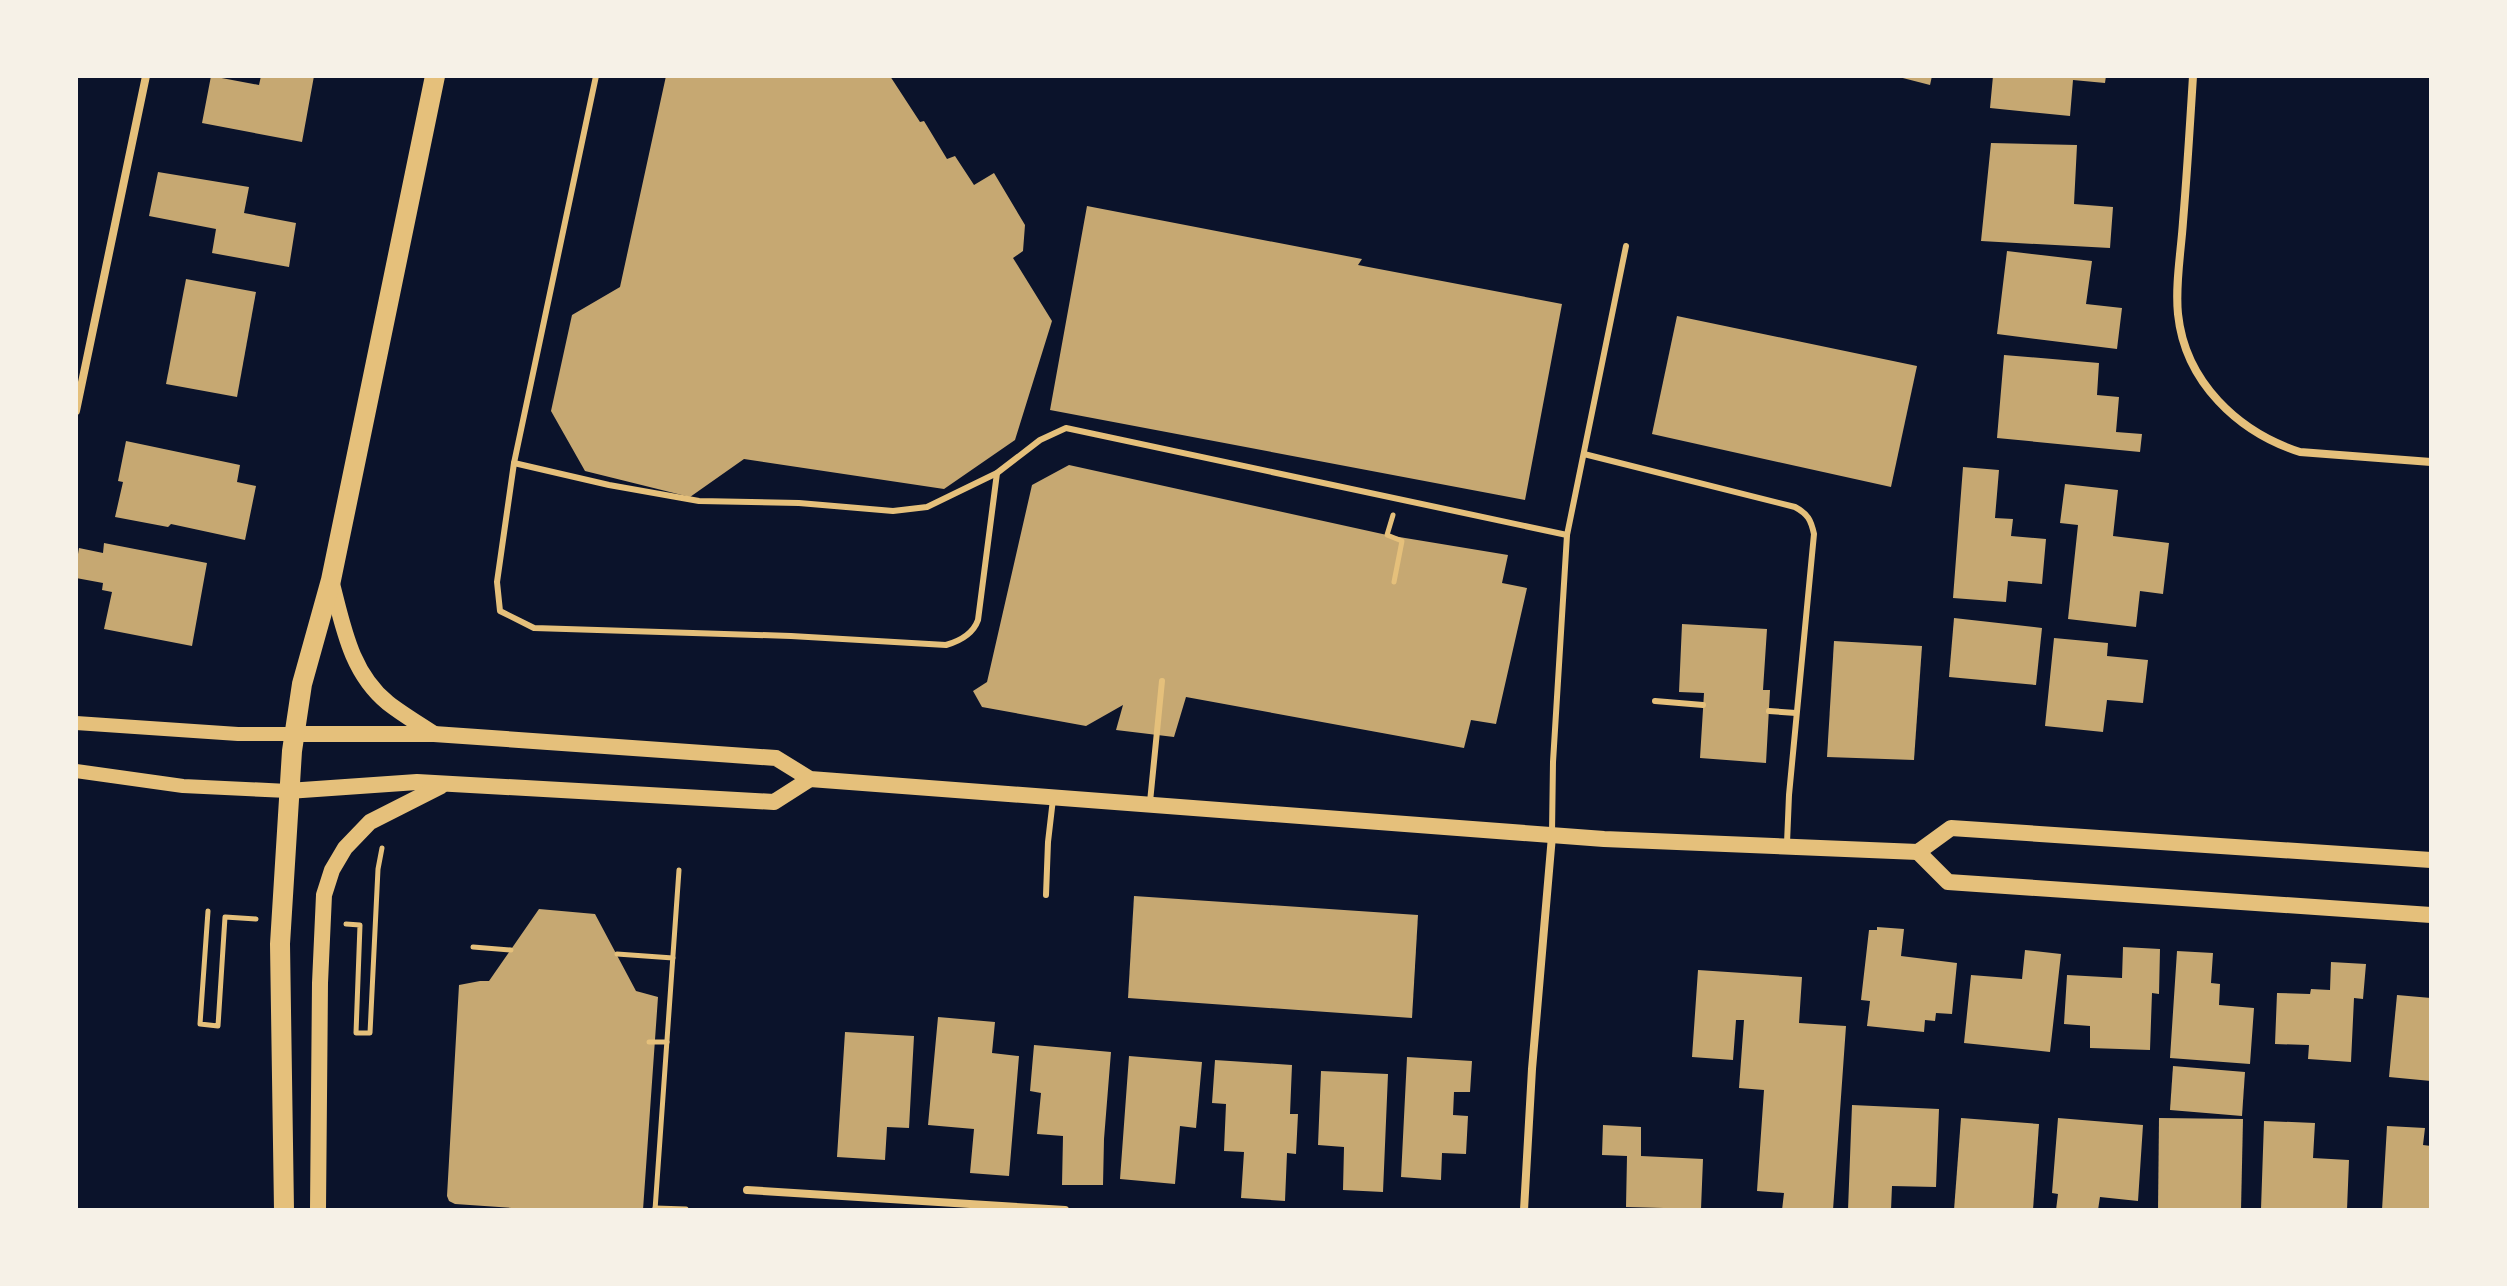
<svg xmlns="http://www.w3.org/2000/svg" width="2507" height="1286" font-family="'Titillium Web',sans-serif">
<style>
.water{fill:#0b132b}
.building{fill:#c6a872}
.lines{fill:none;stroke-linecap:round;stroke-linejoin:round}
.path{stroke:#e5c07b;stroke-width:5}
.service{stroke:#e5c07b;stroke-width:6}
.minor{stroke:#e5c07b;stroke-width:8}
.tertiary{stroke:#e5c07b;stroke-width:14}
.secondary{stroke:#e5c07b;stroke-width:16}
.primary{stroke:#e5c07b;stroke-width:20}
</style>
<rect width="100%" height="100%" fill="#14213d"/>
<rect class="water" x="76" y="76" width="2355" height="1134"/>
<g class="building">
<path d="M211 76 259 85 261 76H314L302 142 202 123Z"/>
<path d="M666 76H890L920 122 924 121 947 159 955 156 974 185 994 173 1025 225 1023 251 1013 258 1052 321 1015 440 944 489 744 459 690 497 585 471 551 411 572 315 620 287Z"/>
<path d="M1895 76H1932L1930 85Z"/>
<path d="M1993 76H2106L2105 83 2073 80 2070 116 1990 108Z"/>
<path d="M1991 143 2077 145 2074 204 2113 207 2110 248 1981 241Z"/>
<path d="M158 172 249 187 244 213 296 223 289 267 212 253 216 229 149 216Z"/>
<path d="M1087 206 1362 259 1358 265 1562 304 1525 500 1050 410Z"/>
<path d="M2007 251 2092 261 2086 304 2122 308 2117 349 1997 334Z"/>
<path d="M186 279 256 292 237 397 166 384Z"/>
<path d="M1677 316 1917 366 1891 487 1652 434Z"/>
<path d="M2004 355 2099 363 2097 395 2119 397 2116 432 2142 434 2140 452 1997 438Z"/>
<path d="M126 441 240 465 237 482 256 486 245 540 171 524 168 527 115 517 123 482 118 481Z"/>
<path d="M1069 465 1387 535 1508 555 1502 583 1527 588 1496 724 1471 720 1464 748 1186 697 1174 737 1116 730 1123 705 1086 726 982 707 973 691 987 682 1032 485Z"/>
<path d="M1963 467 1999 470 1995 518 2013 519 2011 536 2046 539 2042 584 2008 581 2006 602 1953 598Z"/>
<path d="M2065 484 2118 490 2113 536 2169 543 2163 594 2140 591 2136 627 2068 619 2078 525 2060 523Z"/>
<path d="M104 543 207 563 192 646 104 629 112 592 102 590 103 583 76 578V566L79 548 103 553Z"/>
<path d="M1954 618 2042 628 2036 685 1949 677Z"/>
<path d="M1682 624 1767 629 1763 690H1770L1766 763 1700 758 1704 693 1679 692Z"/>
<path d="M2054 638 2108 643 2107 656 2148 660 2143 703 2107 700 2103 732 2045 726Z"/>
<path d="M1834 641 1922 646 1914 760 1827 757Z"/>
<path d="M1134 896 1418 915 1412 1018 1128 998Z"/>
<path d="M539 909 595 914 636 991 658 997 643 1210H541L455 1204 449 1201 447 1196 459 985 480 981H489Z"/>
<path d="M1877 927 1904 929 1901 956 1957 963 1952 1014 1936 1013 1935 1021 1925 1020 1924 1032 1867 1026 1870 1001 1861 1000 1869 930H1877Z"/>
<path d="M2123 947 2160 949 2159 994 2152 993 2150 1050 2090 1048V1026L2064 1024 2067 975 2122 978Z"/>
<path d="M2025 950 2061 954 2050 1052 1964 1043 1971 975 2022 979Z"/>
<path d="M2177 951 2213 953 2211 983 2220 984 2219 1005 2254 1008 2250 1064 2170 1058Z"/>
<path d="M2331 962 2366 964 2363 999 2354 998 2351 1062 2308 1059 2309 1045 2275 1044 2277 993 2310 994 2311 989 2330 990Z"/>
<path d="M1698 970 1802 977 1799 1023 1846 1026 1833 1210H1782L1784 1193 1757 1191 1764 1090 1739 1088 1744 1020H1736L1733 1060 1692 1057Z"/>
<path d="M2397 995 2431 998V1081L2389 1077Z"/>
<path d="M938 1017 995 1022 992 1053 1019 1056 1009 1176 970 1173 974 1129 928 1125Z"/>
<path d="M845 1032 914 1036 909 1128 887 1127 885 1160 837 1157Z"/>
<path d="M1034 1045 1111 1052 1104 1139 1103 1185H1062L1063 1136 1037 1134 1041 1093 1030 1091Z"/>
<path d="M1129 1056 1202 1062 1196 1128 1180 1126 1175 1184 1120 1179Z"/>
<path d="M1407 1057 1472 1061 1470 1092H1454L1453 1115 1468 1116 1466 1154 1442 1153 1441 1180 1401 1177Z"/>
<path d="M1215 1060 1292 1065 1290 1114H1298L1296 1154 1287 1153 1285 1201 1241 1198 1244 1152 1224 1151 1226 1104 1212 1103Z"/>
<path d="M2173 1066 2245 1072 2242 1116 2170 1110Z"/>
<path d="M1321 1071 1388 1074 1383 1192 1343 1190 1344 1147 1318 1145Z"/>
<path d="M1852 1105 1939 1109 1936 1187 1892 1186 1891 1210H1848Z"/>
<path d="M1961 1118 2039 1124 2033 1210H1954Z"/>
<path d="M2058 1118 2143 1125 2138 1201 2100 1197 2098 1210H2056L2058 1194 2052 1193Z"/>
<path d="M2159 1118 2243 1119 2241 1210H2158Z"/>
<path d="M2264 1121 2315 1123 2313 1158 2349 1160 2347 1210 2261 1209Z"/>
<path d="M1603 1125 1641 1127V1156L1703 1159 1701 1209 1626 1207 1627 1156 1602 1155Z"/>
<path d="M2387 1126 2425 1128 2423 1145 2431 1146V1210H2382Z"/>
</g>
<g class="lines">
<g class="path">
<path d="M1393 515 1387 535 1402 541 1394 582"/>
<path d="M208 911 200 1024 218 1026 225 917 256 919"/>
<path d="M346 924 360 925 356 1033H370L378 869 382 848"/>
<path d="M473 947 511 950"/>
<path d="M617 954 673 958"/>
<path d="M649 1042H667"/>
<path d="M655 1208 686 1209"/>
<path d="M655 1210 679 870"/>
</g>
<g class="service">
<path d="M596 76 514 463 497 582 500 611 534 628 791 636 946 645C960 641 973 634 978 620L997 473"/>
<path d="M1584 454 1795 507C1808 514 1811 520 1814 534L1789 795 1787 843"/>
<path d="M514 463 609 485 699 501 799 503 893 511 927 507 997 473 1040 440 1066 428 1567 535"/>
<path d="M1655 701 1703 705"/>
<path d="M1769 711 1796 713"/>
<path d="M1150 802 1162 681"/>
<path d="M1552 832 1553 762 1567 535 1626 246"/>
<path d="M1046 895 1048 842 1053 799"/>
</g>
<g class="minor">
<path d="M2193 76C2190 125 2187 174 2183 222 2181 252 2175 285 2178 314 2185 382 2238 432 2300 452L2431 462"/>
<path d="M76 411 146 76"/>
<path d="M747 1190 1065 1210"/>
<path d="M1524 1210 1532 1069 1552 836"/>
</g>
<g class="tertiary">
<path d="M76 723 238 734H295"/>
<path d="M76 771 183 786 288 791"/>
</g>
<g class="secondary">
<path d="M331 580C343 625 350 672 388 703 402 714 419 724 434 734"/>
<path d="M295 734H434L776 758 810 779 1604 839 1918 852 1951 828 2431 860"/>
<path d="M288 791 417 782 774 802 810 779"/>
<path d="M1918 852 1948 882 2431 915"/>
<path d="M318 1210 320 983 324 895 332 870 345 848 370 822 441 786"/>
</g>
<path class="primary" d="M284 1210 280 944 292 751 302 684 331 580 435 76"/>
</g>
<rect width="2507" height="1286" fill="none" stroke="#f6f1e7" stroke-width="156"/>
</svg>
